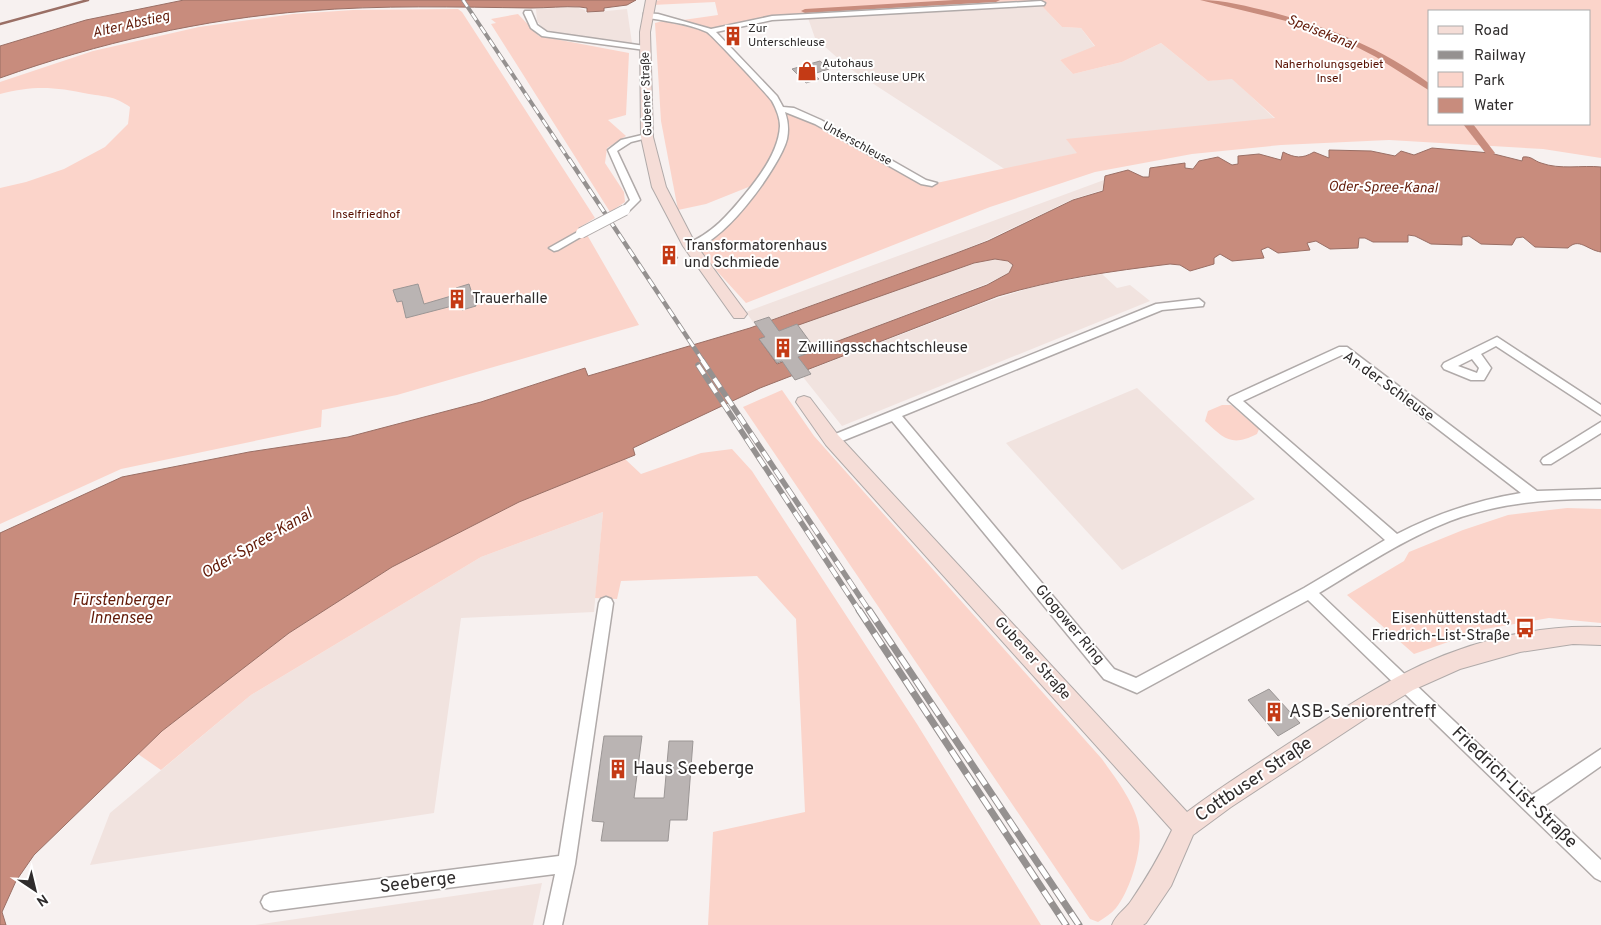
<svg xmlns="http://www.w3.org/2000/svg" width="1601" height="925" font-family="Overpass,sans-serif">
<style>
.built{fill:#f1e3df}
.green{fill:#fbd4ca;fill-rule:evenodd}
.water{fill:#c88c7d;stroke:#9a6f65;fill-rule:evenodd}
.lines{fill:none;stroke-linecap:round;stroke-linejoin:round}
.stream{stroke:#9a6f65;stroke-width:2.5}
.canal{fill:#c88c7d;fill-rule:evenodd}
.building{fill:#bab4b3;stroke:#9b9695}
.street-casing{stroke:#b0aaa9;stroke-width:3}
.secondary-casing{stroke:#b0aaa9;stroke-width:2}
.street{fill:#fff;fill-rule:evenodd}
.secondary{fill:#f5ddd7;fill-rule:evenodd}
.rail-far3-casing{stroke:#959190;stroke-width:4}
.rail-far2-casing{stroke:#959190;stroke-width:4.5}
.rail-far1-casing{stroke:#959190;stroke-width:5.5}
.rail-casing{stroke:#959190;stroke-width:7}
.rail-far3{stroke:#fff;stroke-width:2.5;stroke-dasharray:8;stroke-linecap:butt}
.rail-far2{stroke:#fff;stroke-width:3;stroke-dasharray:9;stroke-linecap:butt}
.rail-far1{stroke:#fff;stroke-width:4;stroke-dasharray:11;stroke-linecap:butt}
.rail{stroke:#fff;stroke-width:5;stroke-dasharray:14;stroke-linecap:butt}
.street-bridge-casing{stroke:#b0aaa9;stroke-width:12;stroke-linecap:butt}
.street-bridge{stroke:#fff;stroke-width:10}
.labels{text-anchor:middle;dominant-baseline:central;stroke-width:4;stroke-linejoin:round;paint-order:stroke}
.far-poi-label{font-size:12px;fill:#2f2c2c;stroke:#fff;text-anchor:start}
.far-park-label{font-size:12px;fill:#570f00;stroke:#fff}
.far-street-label{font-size:12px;fill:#2f2c2c;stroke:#fff}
.far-water-label{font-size:14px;font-style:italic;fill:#631b09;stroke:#fff}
.poi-label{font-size:15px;fill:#2f2c2c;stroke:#fff;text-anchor:start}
.street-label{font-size:15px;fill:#2f2c2c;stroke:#fff}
.water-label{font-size:16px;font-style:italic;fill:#631b09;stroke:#fff}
.near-poi-label{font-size:18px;fill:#2f2c2c;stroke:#fff;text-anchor:start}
.near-street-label{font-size:18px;fill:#2f2c2c;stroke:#fff}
</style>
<rect width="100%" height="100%" fill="#f7f1f0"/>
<g class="built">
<path d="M1040 4 1062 27 1081 28 1095 47 1060 60 1073 74 1122 62 1161 43 1208 81 1232 78 1275 119 1067 140 1078 153 1006 170 849 68 815 38 808 18Z"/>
<path d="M575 7 585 10 586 13 627 9 632 43H616L555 34 546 32 537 21 536 9Z"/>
<path d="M1104 180 1102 190 1073 199 987 240 953 254 770 320 768 317 753 322 746 312Z"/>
<path d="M995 259 1008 261 1013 265 1009 273 986 284 798 356 781 331 974 263Z"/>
<path d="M1102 274 1117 288 1130 285 1150 301 842 426 803 377 811 374 809 370 986 302 1036 286Z"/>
<path d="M1137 388 1255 499 1122 570 1006 443Z"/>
<path d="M603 512 594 612 461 618 434 813 90 865 110 813 251 695 481 557Z"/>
<path d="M542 883 533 925H255Z"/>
</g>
<g class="green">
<path d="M661 0H1601V158L1543 149 1389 140 1281 145 1192 154 1095 172 990 207 746 303 695 247 706 242 783 148V110L816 123 927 185 1077 153 1066 139 1275 118 1232 79 1208 81 1161 43 1122 62 1073 74 1060 60 1095 46 1081 28 1062 27 1039 3 788 16 712 31 676 21 718 15 715 2 652 5 653 1ZM1430 11H1590V124H1430Z"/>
<path d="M458 9 462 12 595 218 582 226 639 325 397 395 322 410 321 427 121 469 0 524V188L26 182 64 169 105 147 128 124 130 107C114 96 107 97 89 94 55 87 35 85 0 94V82L93 51 199 27 293 14 353 10Z"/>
<path d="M518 14 539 36 629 53 626 115 608 120 626 136 607 148 605 163 624 192 625 202 610 212 491 24 496 23 491 19Z"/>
<path d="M663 21 709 32 768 95 778 110 783 129 777 147 763 174 751 186 706 204 678 210 661 121 655 23Z"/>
<path d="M782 390 814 436 1102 759C1116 779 1135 803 1139 827 1143 849 1130 891 1116 908 1111 914 1104 918 1098 922L1090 919 743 407Z"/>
<path d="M1222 405H1231L1259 429 1257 434C1232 447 1224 439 1205 421L1208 411Z"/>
<path d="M732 449 752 471 917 724 1041 925H708L713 832 805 812 796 619 757 576 621 581 617 599 595 598 603 512 481 557 251 695 161 770 138 754 162 731 289 633 392 567 519 502 625 459 641 474 701 453Z"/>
<path d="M1567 508 1601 509V623L1549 618 1485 629 1414 654 1347 595 1404 561 1409 552 1463 530 1508 515Z"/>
</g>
<g class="water">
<path d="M184 0H636L627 5 604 8V11L587 12V8L580 7C564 6 547 8 531 8 456 7 381 5 307 11 203 19 98 43 0 78V46L86 20Z"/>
<path d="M1432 148 1490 153 1522 161 1523 157C1532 156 1534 161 1541 163 1560 170 1582 165 1601 167V252C1587 250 1579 237 1568 248L1535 247 1523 237 1516 238 1512 245 1481 244 1469 236 1462 237V245L1431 244 1415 236 1408 235V242H1373L1365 238H1359L1358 248 1330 249 1316 241 1307 243 1310 250 1278 253 1268 247 1261 250 1264 258 1232 261 1220 254 1214 258V264L1190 271 1180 265 1170 264C1112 271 1055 279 998 296L760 388 633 448 635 455 519 502 392 567 289 633 162 731 34 855 16 881 2 912 6 925H0V533L122 477 249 452 348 437 481 402 585 368 588 376 750 328 954 254 988 241 1073 200 1103 191 1105 176 1128 170 1143 177H1149L1150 168 1185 163V168L1193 169 1199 161 1218 157 1232 165 1238 164V156L1259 154 1281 160 1283 152C1295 158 1302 159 1314 152L1329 158V150L1371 151 1395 156 1401 151 1414 155ZM995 259 1008 261 1013 265 1009 273 987 285 777 364 759 339 974 263Z"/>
</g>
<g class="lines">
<path class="stream" d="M0 24 88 0"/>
<g class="canal">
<path d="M954 0H1000L996 2 805 13 801 11 805 9Z"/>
<path d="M1200 0C1225 0 1250 7 1275 13 1331 28 1383 49 1430 84V91L1376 57 1349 43 1290 22Z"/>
<path d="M1463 124H1473L1495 153 1493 155H1487Z"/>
</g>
</g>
<g class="building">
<path d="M820 61 829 69 813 74 819 79 806 83 792 69Z"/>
<path d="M671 249 678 258 667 261 661 252Z"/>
<path d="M418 284 424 304 458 294 456 288 469 284 476 306 462 310 460 304 406 318 402 301 397 302 393 290Z"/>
<path d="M769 317 779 331 797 324 816 350 798 357 811 374 795 380 782 361 777 363 759 339 765 337 754 322Z"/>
<path d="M1269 689 1300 723 1278 736 1248 700Z"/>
<path d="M604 736H642L634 798H664L669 741H693L687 820H670L668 841H601L604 822 592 821Z"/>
</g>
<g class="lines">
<defs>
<g id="street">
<path d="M1041 1 1045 3 1044 5 772 20 716 32 777 96 783 107 794 108 821 120 926 180 937 183 932 186 921 184 815 124 785 112C788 121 789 129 787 139 781 165 717 255 686 248V244C712 234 729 214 746 193 761 175 779 150 780 126 780 118 776 108 772 101 767 94 712 35 707 32 688 23 664 21 644 17V13L658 14 711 29 772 16Z"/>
<path d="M525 11H531L537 25 547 32 645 46 649 48 645 50 542 36 531 28 524 13Z"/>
<path d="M642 135 647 134 651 137 631 142 617 151 640 200 628 212 625 213 620 210 630 200 608 150 621 140Z"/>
<path d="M581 230 584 231V235L558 250 554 251 549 248Z"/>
<path d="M1199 299 1204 303 1203 306 1162 310 902 416 1114 669 1136 678 1304 588 1385 540 1228 400 1230 397 1339 347H1347L1537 491 1601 489V499C1550 498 1498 503 1450 521 1404 539 1362 567 1319 593L1532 795 1601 749V766L1544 806 1601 860V881L1595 878 1308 600 1137 693 1104 679 892 421 832 445 828 443 826 440 828 437 1156 304ZM1342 355 1521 493C1477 500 1436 514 1397 534L1243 401Z"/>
<path d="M1497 337 1601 405V415L1496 346 1481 354 1491 368 1484 380H1471L1444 369 1442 366 1444 363ZM1472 359 1479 368 1477 373 1458 366Z"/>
<path d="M1601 422V433L1551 464H1543L1541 461 1543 458Z"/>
<path d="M606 597 611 599 613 603 575 864 562 925H544L555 874 270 911 264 908 261 902 264 896 270 893 559 856 599 603 601 599Z"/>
</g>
<g id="secondary">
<path d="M646 0H656L650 32 653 137 666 187 696 245 747 314 744 318H734L683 246 652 187 641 137 640 32Z"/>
<path d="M804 396 810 398 838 435 1187 812C1223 785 1262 761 1300 736 1332 716 1364 695 1397 677 1458 644 1532 624 1601 627V645L1573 644 1520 652 1460 669 1413 690 1365 719 1231 807 1193 835 1171 886 1146 923 1143 925H1112C1116 914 1125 910 1131 901 1148 876 1159 857 1172 830L826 445 796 402 798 398Z"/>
</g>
</defs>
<use href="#street" class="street-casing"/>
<use href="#secondary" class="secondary-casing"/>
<use href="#street" class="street"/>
<use href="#secondary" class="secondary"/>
<defs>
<path id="rail-far3" d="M463 0 570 161"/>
<path id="rail-far2" d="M569 159 703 361"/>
<g id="rail-far1">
<path d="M702 360 870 612"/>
<path d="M698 365 860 612"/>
</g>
<g id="rail">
<path d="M859 610 1066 925"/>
<path d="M869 610 1079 925"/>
</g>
</defs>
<use href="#rail-far3" class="rail-far3-casing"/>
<use href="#rail-far2" class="rail-far2-casing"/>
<use href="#rail-far1" class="rail-far1-casing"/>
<use href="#rail" class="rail-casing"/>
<use href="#rail-far3" class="rail-far3"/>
<use href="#rail-far2" class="rail-far2"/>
<use href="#rail-far1" class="rail-far1"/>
<use href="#rail" class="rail"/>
<defs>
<path id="street-bridge" d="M581 233 625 210"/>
</defs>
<use href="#street-bridge" class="street-bridge-casing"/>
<use href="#street-bridge" class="street-bridge"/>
</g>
<defs>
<symbol id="building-bare" viewBox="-9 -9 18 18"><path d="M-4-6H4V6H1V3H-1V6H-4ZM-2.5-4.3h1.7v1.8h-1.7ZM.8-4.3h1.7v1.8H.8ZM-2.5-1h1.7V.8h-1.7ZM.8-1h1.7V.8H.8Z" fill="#c43a15" stroke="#fff" stroke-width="2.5" paint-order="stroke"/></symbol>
<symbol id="shop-bare" viewBox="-9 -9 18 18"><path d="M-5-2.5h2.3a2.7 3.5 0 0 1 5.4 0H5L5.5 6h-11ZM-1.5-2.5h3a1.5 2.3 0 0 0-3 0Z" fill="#c43a15" stroke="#fff" stroke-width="2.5" paint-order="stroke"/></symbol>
<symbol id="bus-bare" viewBox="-9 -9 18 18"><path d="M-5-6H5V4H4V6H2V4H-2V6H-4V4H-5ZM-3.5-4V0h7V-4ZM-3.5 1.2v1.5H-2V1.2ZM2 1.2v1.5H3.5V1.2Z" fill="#c43a15" stroke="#fff" stroke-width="2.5" paint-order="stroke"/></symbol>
</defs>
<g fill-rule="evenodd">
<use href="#building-bare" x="719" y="22" width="28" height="28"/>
<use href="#shop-bare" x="793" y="57" width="28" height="28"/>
<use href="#building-bare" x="655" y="241" width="28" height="28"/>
<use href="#building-bare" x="443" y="285" width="28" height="28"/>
<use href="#building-bare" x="769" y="334" width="28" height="28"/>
<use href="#bus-bare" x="1511" y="614" width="28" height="28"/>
<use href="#building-bare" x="1260" y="698" width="28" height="28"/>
<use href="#building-bare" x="604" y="755" width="28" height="28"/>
</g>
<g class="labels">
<g class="far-poi-label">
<text x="748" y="29">Zur<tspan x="748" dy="14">Unterschleuse</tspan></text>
<text x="822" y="64">Autohaus<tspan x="822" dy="14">Unterschleuse UPK</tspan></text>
</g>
<g class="far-park-label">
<text x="1329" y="65">Naherholungsgebiet<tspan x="1329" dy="14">Insel</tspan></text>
<text x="366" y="215">Inselfriedhof</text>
</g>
<g class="far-street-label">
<text transform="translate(647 94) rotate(-92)">Gubener Straße</text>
<text transform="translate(857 144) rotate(29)">Unterschleuse</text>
</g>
<g class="far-water-label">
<text transform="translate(131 25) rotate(-13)">Alter Abstieg</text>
<text transform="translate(1321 33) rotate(22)">Speisekanal</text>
<text transform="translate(1383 188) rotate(1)">Oder-Spree-Kanal</text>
</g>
<g class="poi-label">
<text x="684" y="246">Transformatorenhaus<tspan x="684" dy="17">und Schmiede</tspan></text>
<text x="472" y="299">Trauerhalle</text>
<text x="798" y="348">Zwillingsschachtschleuse</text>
<text x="1510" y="619" text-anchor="end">Eisenhüttenstadt,<tspan x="1510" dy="17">Friedrich-List-Straße</tspan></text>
</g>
<g class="street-label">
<text transform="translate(1388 387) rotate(36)">An der Schleuse</text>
<text transform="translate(1069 625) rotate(50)">Glogower Ring</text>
<text transform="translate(1032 659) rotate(48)">Gubener Straße</text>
</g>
<g class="water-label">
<text transform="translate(257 544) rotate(-30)">Oder-Spree-Kanal</text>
<text x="121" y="601">Fürstenberger<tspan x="121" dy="18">Innensee</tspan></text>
</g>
<g class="near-poi-label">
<text x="1289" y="712">ASB-Seniorentreff</text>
<text x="633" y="769">Haus Seeberge</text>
</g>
<g class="near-street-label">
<text transform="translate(1254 780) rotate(-34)">Cottbuser Straße</text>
<text transform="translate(1514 788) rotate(44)">Friedrich-List-Straße</text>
<text transform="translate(418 883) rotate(-7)">Seeberge</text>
</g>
</g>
<rect x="1428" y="10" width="162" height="115" fill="#ffffff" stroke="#acabab"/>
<rect x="1438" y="26" width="25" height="8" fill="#f5ddd7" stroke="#acabab"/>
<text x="1474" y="35" font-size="15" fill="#2f2c2c">Road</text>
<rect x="1438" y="51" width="25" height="8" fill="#959190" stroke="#acabab"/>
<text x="1474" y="60" font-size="15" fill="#2f2c2c">Railway</text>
<rect x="1438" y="72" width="25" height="15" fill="#fbd4ca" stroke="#acabab"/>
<text x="1474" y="85" font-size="15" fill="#2f2c2c">Park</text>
<rect x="1438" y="98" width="25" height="15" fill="#c88c7d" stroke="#acabab"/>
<text x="1474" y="110" font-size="15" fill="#2f2c2c">Water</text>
<g transform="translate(35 890) rotate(145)" stroke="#ffffff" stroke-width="4" paint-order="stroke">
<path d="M0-4L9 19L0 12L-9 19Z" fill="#2f2c2c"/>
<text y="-8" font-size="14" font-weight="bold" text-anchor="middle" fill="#2f2c2c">N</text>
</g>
</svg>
